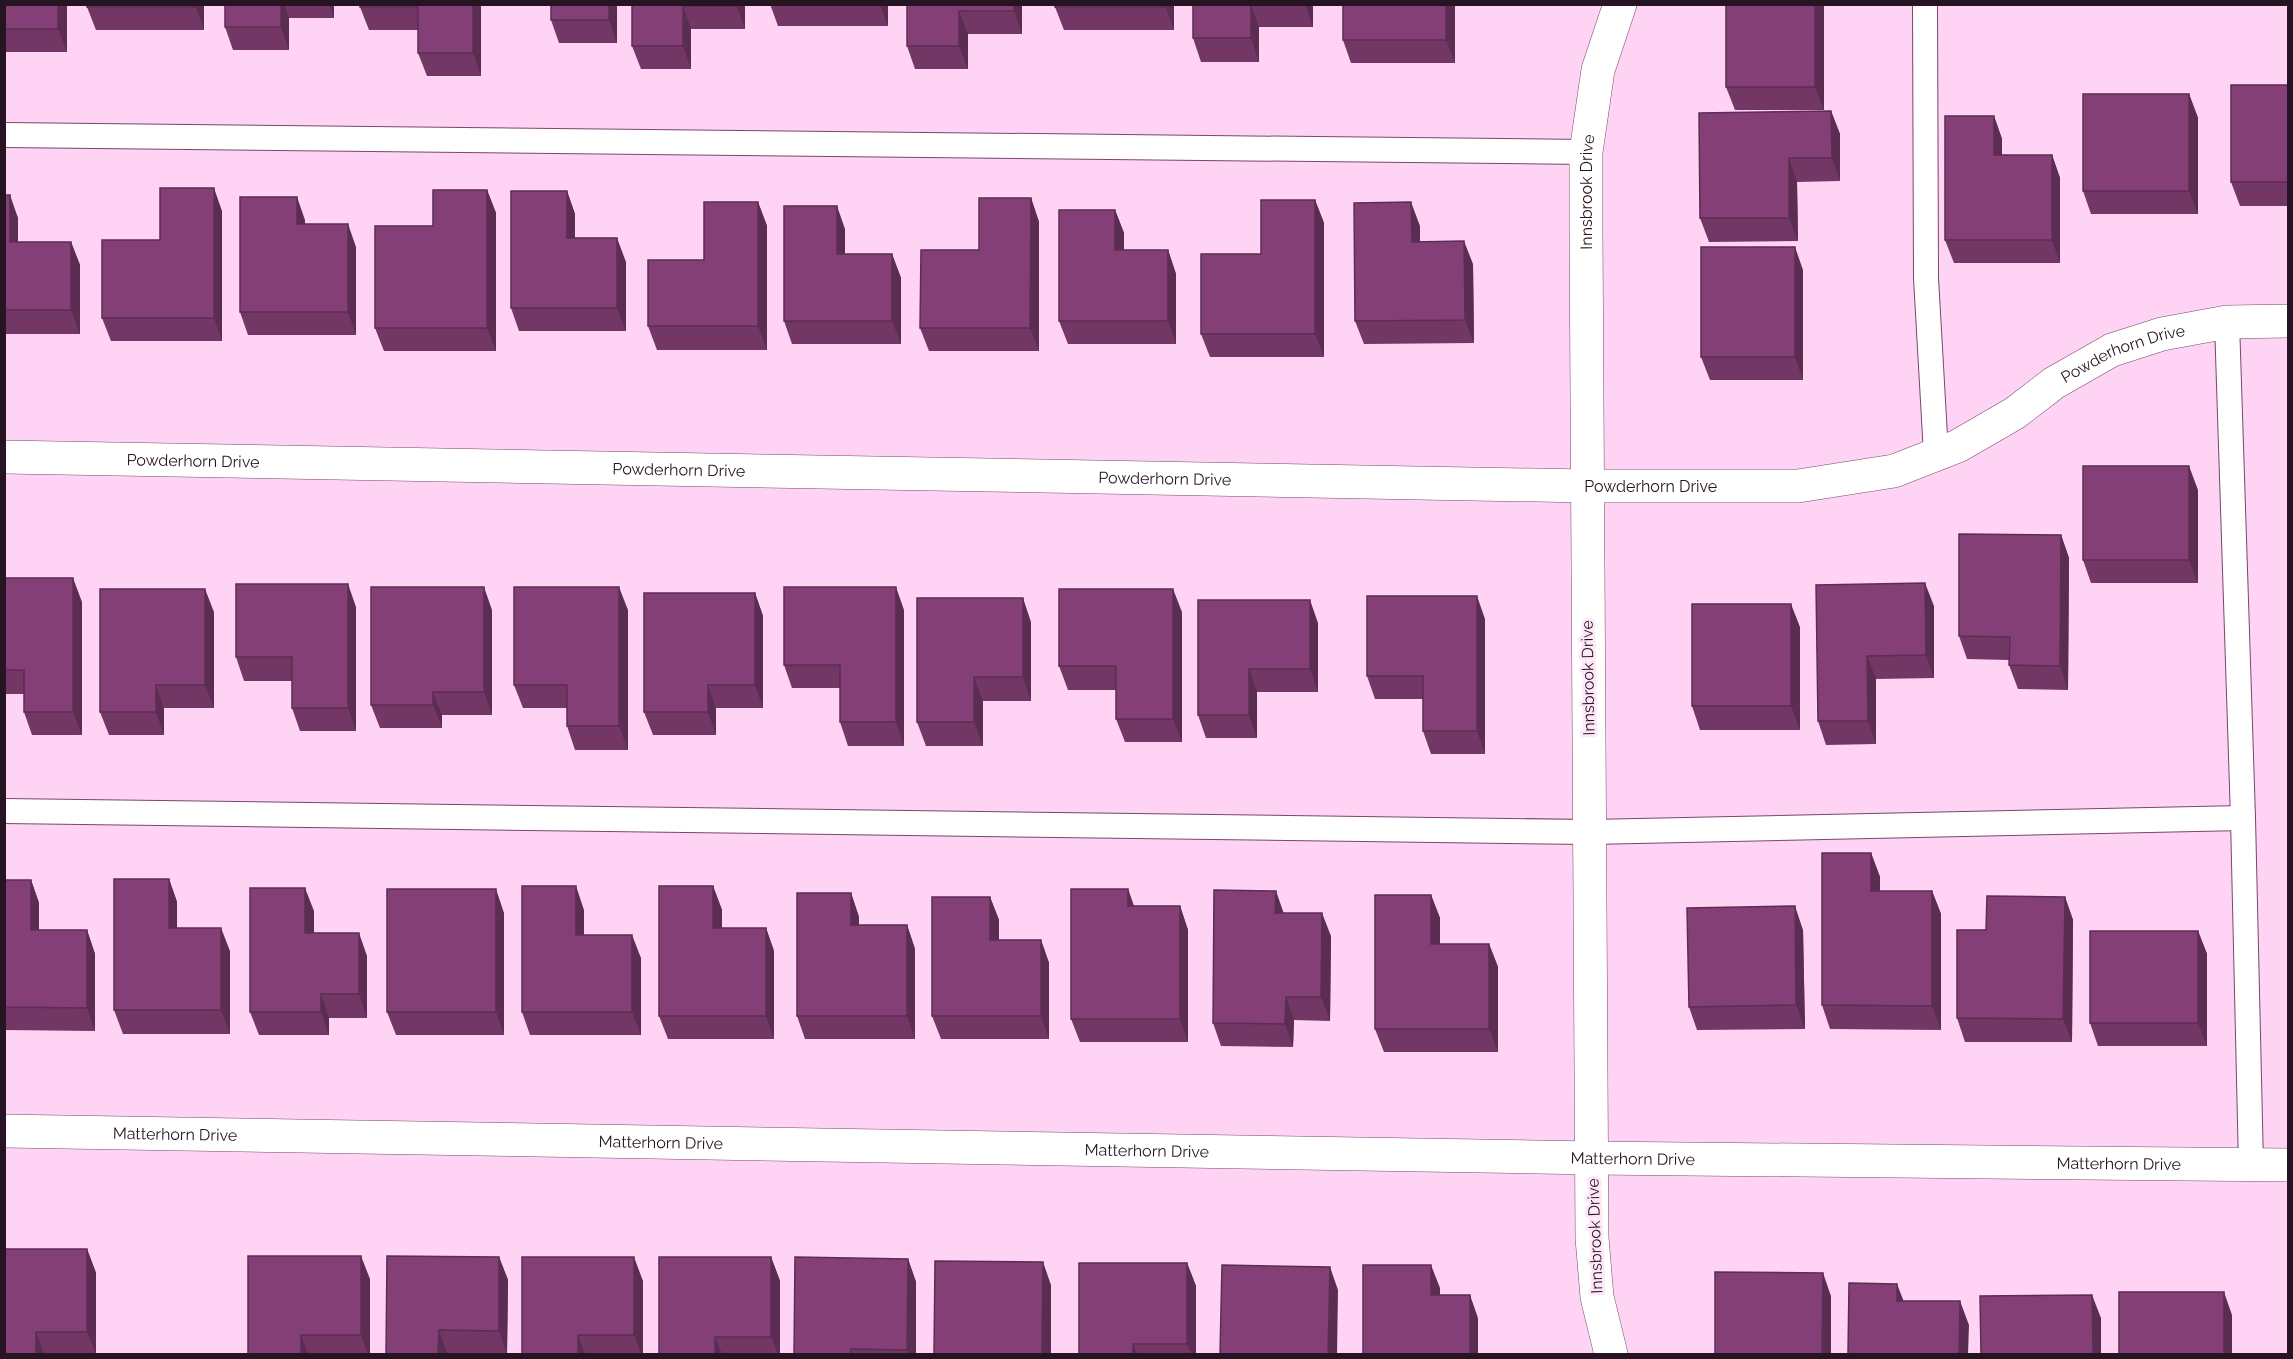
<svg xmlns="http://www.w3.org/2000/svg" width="2293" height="1359" font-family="Raleway,sans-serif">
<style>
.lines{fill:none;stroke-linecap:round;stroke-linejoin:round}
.service-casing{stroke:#76486b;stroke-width:26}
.minor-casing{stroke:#76486b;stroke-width:34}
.service{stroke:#fff;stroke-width:24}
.minor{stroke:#fff;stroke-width:33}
.wall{fill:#723765}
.shaded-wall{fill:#5c2d53}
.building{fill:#844076;stroke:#5c2d53;stroke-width:1.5}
.labels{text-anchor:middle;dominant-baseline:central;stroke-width:6;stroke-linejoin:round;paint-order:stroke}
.street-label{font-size:16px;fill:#261422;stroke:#fee8f8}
</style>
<rect width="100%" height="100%" fill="#ffd3f3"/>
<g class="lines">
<defs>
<g id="service">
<path d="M1925 4 1926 278 1936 454"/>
<path d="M4 135 1586 152"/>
<path d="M2227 322 2243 818 2251 1165"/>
<path d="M4 811 1590 832 2243 818"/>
</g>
<g id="minor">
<path id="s1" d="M4 457 1586 486H1798L1894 471 1958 446 2015 413 2054 383 2112 350 2162 334 2227 322 2288 321"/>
<path id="s2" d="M4 1131 1593 1158 2288 1165"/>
<path id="s3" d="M1611 1354 1597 1297 1592 1238 1586 230V152L1598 70 1620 4"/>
</g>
</defs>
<use href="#service" class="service-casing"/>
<use href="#minor" class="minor-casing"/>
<use href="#service" class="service"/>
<use href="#minor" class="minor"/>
</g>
<g class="wall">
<rect x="4" y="4" width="63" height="48"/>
<path d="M204 4V30H96L87 7Z"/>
<path d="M225 4H334V18H289V50H233L225 27Z"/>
<path d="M481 4V76H427L418 53V30H369L360 7Z"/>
<path d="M617 4V43H559L551 20Z"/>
<path d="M632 4H745V29H691V69H641L632 46Z"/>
<path d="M770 4H888V26H778Z"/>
<path d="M907 4H1022V34H968V69H915L907 46Z"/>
<path d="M1174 4V30H1064L1055 7Z"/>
<path d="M1193 4H1313V27H1259V62H1201L1193 38Z"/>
<path d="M1455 4V63H1351L1343 40Z"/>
<path d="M1824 4V110H1735L1726 87Z"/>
<path d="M2289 85V206H2240L2231 182Z"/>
<path d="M2189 94 2198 118V214H2091L2083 191Z"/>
<path d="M1831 111 1840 134V181L1797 182 1798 241 1709 242 1700 218Z"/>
<path d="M1994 116 2002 139V155H2052L2060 178V263H1954L1945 240Z"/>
<path d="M487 190 496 213V351H384L375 328 433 226Z"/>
<path d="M567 191 575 214V238L626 262V331H519L511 308Z"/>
<path d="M4 195 18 218V242H71L80 265V334H4Z"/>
<path d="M1031 198 1039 222V351H929L920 328 979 250Z"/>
<path d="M1315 200 1324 223V357H1210L1201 334 1261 254Z"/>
<path d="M758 202 767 226V350H657L648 326 704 260Z"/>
<path d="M1115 210 1124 233V250H1168L1176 274V344H1068L1059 321Z"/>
<path d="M222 211V341H111L102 318 160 240Z"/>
<path d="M305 220V224L356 247V335H248L240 312Z"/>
<path d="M1420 226V241L1473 264 1474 343 1364 344 1355 321Z"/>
<path d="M845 229V254H892L901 278V344H792L784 321Z"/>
<path d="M1803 270V380H1710L1701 357Z"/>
<path d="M2198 490V583H2091L2083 560Z"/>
<path d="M2061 535 2069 558 2068 690 2018 689 2009 665V660L1967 659 1959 636Z"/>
<path d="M4 578 82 602V735H32L24 712V694H4Z"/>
<path d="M1816 585 1934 606V678L1876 679V744L1826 745 1818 721Z"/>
<path d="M755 593 763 616V708H716V735H653L644 712Z"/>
<path d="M1198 600 1318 623V692H1257V738H1206L1198 715Z"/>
<path d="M356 607V731H300L292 708V681H244L236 657Z"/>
<path d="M492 610V715H442V728H380L371 705Z"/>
<path d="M628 610V750H575L567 726V708H523L514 685Z"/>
<path d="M904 610V746H848L840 722V688H792L784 665Z"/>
<path d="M214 612V708H164V735H109L100 712Z"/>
<path d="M1182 612V742H1125L1116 719V690H1068L1059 666Z"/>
<path d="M1485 619V754H1431L1423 731V699H1375L1367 676Z"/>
<path d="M1031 622V701H983V746H926L917 722Z"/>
<path d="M1800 627V730H1700L1692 706Z"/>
<path d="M1871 853 1880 877V891H1932L1941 914V1030L1830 1029 1822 1005Z"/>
<path d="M169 879 177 902V928L230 951V1034H123L114 1010Z"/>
<path d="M4 880H31L39 903V930H87L95 954V1031L4 1030Z"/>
<path d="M713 886 722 910V928H766L774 951V1039H668L659 1016Z"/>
<path d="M1128 889 1134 906H1180L1188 930V1042H1080L1071 1019Z"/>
<path d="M851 893 859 917V925H907L915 949V1039H805L797 1016Z"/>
<path d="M1431 895 1440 918V944H1489L1498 967V1052H1384L1375 1029Z"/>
<path d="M990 897 999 920V940H1041L1049 963V1039H941L932 1016Z"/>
<path d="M2065 897 2073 920 2072 1042H1965L1957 1018 1986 930Z"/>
<path d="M584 910V935L641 958V1035H530L522 1012Z"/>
<path d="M314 911V933L367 956V1018H329V1035H259L250 1012Z"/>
<path d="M504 913V1035H396L387 1012Z"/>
<path d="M1283 913 1331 936 1330 1021 1294 1020 1293 1047 1221 1046 1213 1023Z"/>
<path d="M1803 930 1805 1029 1697 1030 1689 1007Z"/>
<path d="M2198 931 2207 954V1046H2098L2090 1023Z"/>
<path d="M87 1249 96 1273V1354H4Z"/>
<path d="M499 1257 508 1280 507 1354 447 1353 386 1354Z"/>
<path d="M771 1257 780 1281V1354H659Z"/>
<path d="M908 1259 916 1282V1354H794Z"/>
<path d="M1187 1263 1196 1286V1354H1079Z"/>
<path d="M370 1279V1354H248Z"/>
<path d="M643 1281V1354H522Z"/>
</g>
<g class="shaded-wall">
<path d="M58 4H67V52L58 29Z"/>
<path d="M196 4H204V30L196 7Z"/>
<path d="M281 4H284L289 18V50L281 27Z"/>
<path d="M329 4H334V18Z"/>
<path d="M473 4H481V76L473 53Z"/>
<path d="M609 4H617V43L609 20Z"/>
<path d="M737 4H745V29L737 6Z"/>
<path d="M880 4H888V26Z"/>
<path d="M1014 4H1022V34L1014 11Z"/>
<path d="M1166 4H1174V30L1166 7Z"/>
<path d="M1251 4 1259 27V62L1251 38Z"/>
<path d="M1305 4H1313V27Z"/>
<path d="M1446 4H1455V63L1446 40Z"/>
<path d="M1815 4H1824V110L1815 87Z"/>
<path d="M683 6 691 29V69L683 46Z"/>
<path d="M959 11 968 34V69L959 46Z"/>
<path d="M2189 94 2198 118V214L2189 191Z"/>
<path d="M1831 111 1840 134V181L1832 158Z"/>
<path d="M1994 116 2002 139V178L1994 155Z"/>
<path d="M2052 155 2060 178V263L2052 240Z"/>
<path d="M1789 158 1797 182 1798 241 1789 218Z"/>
<path d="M214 188 222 211V341L214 318Z"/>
<path d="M487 190 496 213V351L487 328Z"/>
<path d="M567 191 575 214V262L567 238Z"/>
<path d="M10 195 18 218V265L10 242Z"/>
<path d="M297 197 305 220V247L297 224Z"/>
<path d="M1031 198 1039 222V351L1030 328Z"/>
<path d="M1315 200 1324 223V357L1315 334Z"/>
<path d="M758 202 767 226V350L758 326Z"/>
<path d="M1411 202 1420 226V265L1412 242Z"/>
<path d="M837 206 845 229V278L837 254Z"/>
<path d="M1115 210 1124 233V274L1115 250Z"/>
<path d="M348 224 356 247V335L348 312Z"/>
<path d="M617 238 626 262V331L617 308Z"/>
<path d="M1464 241 1473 264 1474 343 1465 320Z"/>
<path d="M71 242 80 265V334L71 310Z"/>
<path d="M1795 247 1803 270V380L1795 357Z"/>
<path d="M1168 250 1176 274V344L1168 321Z"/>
<path d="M892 254 901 278V344L892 321Z"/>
<path d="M2189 466 2198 490V583L2189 560Z"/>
<path d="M2061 535 2069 558 2068 690 2060 666Z"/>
<path d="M73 578 82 602V735L73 712Z"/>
<path d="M1925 583 1934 606V678L1926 655Z"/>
<path d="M348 584 356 607V731L348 708Z"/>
<path d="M484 587 492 610V715L484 692Z"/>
<path d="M619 587 628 610V750L619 726Z"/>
<path d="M896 587 904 610V746L896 722Z"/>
<path d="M205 589 214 612V708L205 685Z"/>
<path d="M1173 589 1182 612V742L1173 719Z"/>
<path d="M755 593 763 616V708L755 685Z"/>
<path d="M1477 596 1485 619V754L1477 731Z"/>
<path d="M1023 598 1031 622V701L1023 677Z"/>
<path d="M1310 600 1318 623V692L1310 669Z"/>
<path d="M1791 604 1800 627V730L1791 706Z"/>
<path d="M1867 656 1876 679V744L1868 721Z"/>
<path d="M1249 669 1257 692V738L1249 715Z"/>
<path d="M974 677 983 701V746L974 722Z"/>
<path d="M156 685 164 708V735L156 712Z"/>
<path d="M708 685 716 708V735L708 712Z"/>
<path d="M433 692 442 715V728L433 705Z"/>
<path d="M1871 853 1880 877V914L1871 891Z"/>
<path d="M169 879 177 902V951L169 928Z"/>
<path d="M31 880 39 903V954L31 930Z"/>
<path d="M576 886 584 910V958L576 935Z"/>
<path d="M713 886 722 910V951L713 928Z"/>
<path d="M305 888 314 911V956L305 933Z"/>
<path d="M496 889 504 913V1035L496 1012Z"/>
<path d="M1128 889 1136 913 1128 906Z"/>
<path d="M1276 891 1284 914 1275 913Z"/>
<path d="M1932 891 1941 914V1030L1932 1006Z"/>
<path d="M851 893 859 917V949L851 925Z"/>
<path d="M1431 895 1440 918V967L1431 944Z"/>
<path d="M990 897 999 920V963L990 940Z"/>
<path d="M2065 897 2073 920 2072 1042 2063 1019Z"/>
<path d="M1180 906 1188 930V1042L1180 1019Z"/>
<path d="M1795 906 1803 930 1805 1029 1796 1005Z"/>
<path d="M1322 913 1331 936 1330 1021 1321 997Z"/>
<path d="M907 925 915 949V1039L907 1016Z"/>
<path d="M221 928 230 951V1034L221 1010Z"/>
<path d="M766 928 774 951V1039L766 1016Z"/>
<path d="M87 930 95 954V1031L87 1008Z"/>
<path d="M2198 931 2207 954V1046L2198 1023Z"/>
<path d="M359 933 367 956V1018L359 994Z"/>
<path d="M632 935 641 958V1035L632 1012Z"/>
<path d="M1041 940 1049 963V1039L1041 1016Z"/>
<path d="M1489 944 1498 967V1052L1489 1029Z"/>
<path d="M321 994 329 1018V1035L321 1012Z"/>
<path d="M1286 997 1294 1020 1293 1047 1285 1024Z"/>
<path d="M87 1249 96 1273V1354L87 1332Z"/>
<path d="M361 1256 370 1279V1354H368L361 1335Z"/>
<path d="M499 1257 508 1280 507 1354 499 1331Z"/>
<path d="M634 1257 643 1281V1354H641L634 1335Z"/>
<path d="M771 1257 780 1281V1354H778L771 1337Z"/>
<path d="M908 1259 916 1282V1354H909L907 1350Z"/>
<path d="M1043 1262 1051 1285V1354H1042Z"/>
<path d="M1187 1263 1196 1286V1354H1191L1187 1344Z"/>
<path d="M1431 1265 1440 1288V1318L1431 1295Z"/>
<path d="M1330 1267 1338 1290 1337 1354H1328Z"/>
<path d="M1823 1273 1831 1296V1354H1822Z"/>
<path d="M1897 1284 1906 1307 1897 1301Z"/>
<path d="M2224 1292 2232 1315V1354H2224Z"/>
<path d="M1470 1295 1478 1318V1354H1470Z"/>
<path d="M2092 1295 2101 1318V1354H2093Z"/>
<path d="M1960 1301 1969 1325 1968 1354H1959Z"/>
<path d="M439 1330 447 1353V1354H438Z"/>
<path d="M36 1332 44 1354H36Z"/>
<path d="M301 1335 308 1354H301Z"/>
<path d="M578 1335 585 1354H578Z"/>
<path d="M715 1337 722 1354H715Z"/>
<path d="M1133 1344 1137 1354H1133Z"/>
</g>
<g class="building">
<rect x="4" y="4" width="54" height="25"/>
<rect x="87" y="4" width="109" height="3"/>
<rect x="225" y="4" width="56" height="23"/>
<path d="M360 4H473V53H418V7H360Z"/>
<rect x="551" y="4" width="58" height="16"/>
<path d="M632 4H737V6H683V46H632Z"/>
<path d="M907 4H1014V11H959V46H907Z"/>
<rect x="1055" y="4" width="111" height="3"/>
<rect x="1193" y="4" width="58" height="34"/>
<rect x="1343" y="4" width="103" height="36"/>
<rect x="1726" y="4" width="89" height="83"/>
<rect x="2231" y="85" width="58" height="97"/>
<rect x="2083" y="94" width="106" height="97"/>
<path d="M1831 111 1832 158H1789V218H1700L1699 113Z"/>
<path d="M1945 116H1994V155H2052V240H1945Z"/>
<path d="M160 188H214V318H102V240H160Z"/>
<path d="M433 190H487V328H375V226H433Z"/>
<path d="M511 191H567V238H617V308H511Z"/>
<path d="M4 195H10V242H71V310H4Z"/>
<path d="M240 197H297V224H348V312H240Z"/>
<path d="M979 198H1031L1030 328H920L921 250H979Z"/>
<path d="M1261 200H1315V334H1201V254H1261Z"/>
<path d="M704 202H758V326H648V260H704Z"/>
<path d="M1411 202 1412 242 1464 241 1465 320 1355 321 1354 203Z"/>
<path d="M784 206H837V254H892V321H784Z"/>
<path d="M1059 210H1115V250H1168V321H1059Z"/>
<rect x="1701" y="247" width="94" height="110"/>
<rect x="2083" y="466" width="106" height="94"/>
<path d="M1959 534 2061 535 2060 666 2009 665 2010 637 1959 636Z"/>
<path d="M4 578H73V712H24V670H4Z"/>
<path d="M1925 583 1926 655 1867 656 1868 721H1818L1816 585Z"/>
<path d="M236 584H348V708H292V657H236Z"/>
<path d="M371 587H484V692H433V705H371Z"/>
<path d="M514 587H619V726H567V685H514Z"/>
<path d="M784 587H896V722H840V665H784Z"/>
<path d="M100 589H205V685H156V712H100Z"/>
<path d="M1059 589H1173V719H1116V666H1059Z"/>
<path d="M644 593H755V685H708V712H644Z"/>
<path d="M1367 596H1477V731H1423V676H1367Z"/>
<path d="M917 598H1023V677H974V722H917Z"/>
<path d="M1198 600H1310V669H1249V715H1198Z"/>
<rect x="1692" y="604" width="99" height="102"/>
<path d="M1822 853H1871V891H1932V1006L1822 1005Z"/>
<path d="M114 879H169V928H221V1010H114Z"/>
<path d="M4 880H31V930H87V1008L4 1007Z"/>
<path d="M522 886H576V935H632V1012H522Z"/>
<path d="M659 886H713V928H766V1016H659Z"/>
<path d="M250 888H305V933H359V994H321V1012H250Z"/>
<rect x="387" y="889" width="109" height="123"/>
<path d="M1071 889H1128V906H1180V1019H1071Z"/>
<path d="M1214 890 1276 891 1275 913H1322L1321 997H1286L1285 1024 1213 1023Z"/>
<path d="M797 893H851V925H907V1016H797Z"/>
<path d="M1375 895H1431V944H1489V1029H1375Z"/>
<path d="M1987 896 2065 897 2063 1019 1957 1018V930H1986Z"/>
<path d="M932 897H990V940H1041V1016H932Z"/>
<path d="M1795 906 1796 1005 1689 1007 1687 908Z"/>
<rect x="2090" y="931" width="108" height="92"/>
<path d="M4 1249H87V1332H36V1354H4Z"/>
<path d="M248 1256H361V1335H301V1354H248Z"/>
<path d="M387 1256 499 1257V1331L439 1330 438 1354H386Z"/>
<path d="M522 1257H634V1335H578V1354H522Z"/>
<path d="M659 1257H771V1337H715V1354H659Z"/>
<path d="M795 1257 908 1259 907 1350 851 1349V1354H794Z"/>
<path d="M935 1261 1043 1262 1042 1354H934Z"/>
<path d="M1079 1263H1187V1344H1133V1354H1079Z"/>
<path d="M1222 1265 1330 1267 1328 1354H1220Z"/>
<path d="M1363 1265H1431V1295H1470V1354H1363Z"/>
<path d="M1715 1272 1823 1273 1822 1354H1715Z"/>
<path d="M1849 1283 1897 1284V1301H1960L1959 1354H1848Z"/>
<rect x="2119" y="1292" width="105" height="62"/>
<path d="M2092 1295 2093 1354H1981L1980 1296Z"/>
</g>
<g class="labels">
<g class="street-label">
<text stroke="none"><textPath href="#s3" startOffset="1164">Innsbrook Drive</textPath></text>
<text stroke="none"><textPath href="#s1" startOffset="2151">Powderhorn Drive</textPath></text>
<text stroke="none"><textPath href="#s1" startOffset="189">Powderhorn Drive</textPath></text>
<text stroke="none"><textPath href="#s1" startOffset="675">Powderhorn Drive</textPath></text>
<text stroke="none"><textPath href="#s1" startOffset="1161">Powderhorn Drive</textPath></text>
<text stroke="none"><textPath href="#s1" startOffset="1647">Powderhorn Drive</textPath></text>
<text transform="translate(1588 678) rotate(-91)">Innsbrook Drive</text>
<text stroke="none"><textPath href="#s2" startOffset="171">Matterhorn Drive</textPath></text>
<text stroke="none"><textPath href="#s2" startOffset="657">Matterhorn Drive</textPath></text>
<text stroke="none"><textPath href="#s2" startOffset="1143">Matterhorn Drive</textPath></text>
<text stroke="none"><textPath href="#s2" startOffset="1629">Matterhorn Drive</textPath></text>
<text stroke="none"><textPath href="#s2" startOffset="2115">Matterhorn Drive</textPath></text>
<text transform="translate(1595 1236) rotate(-92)">Innsbrook Drive</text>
</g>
</g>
<rect width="2293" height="1359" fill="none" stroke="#261422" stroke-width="12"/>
</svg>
